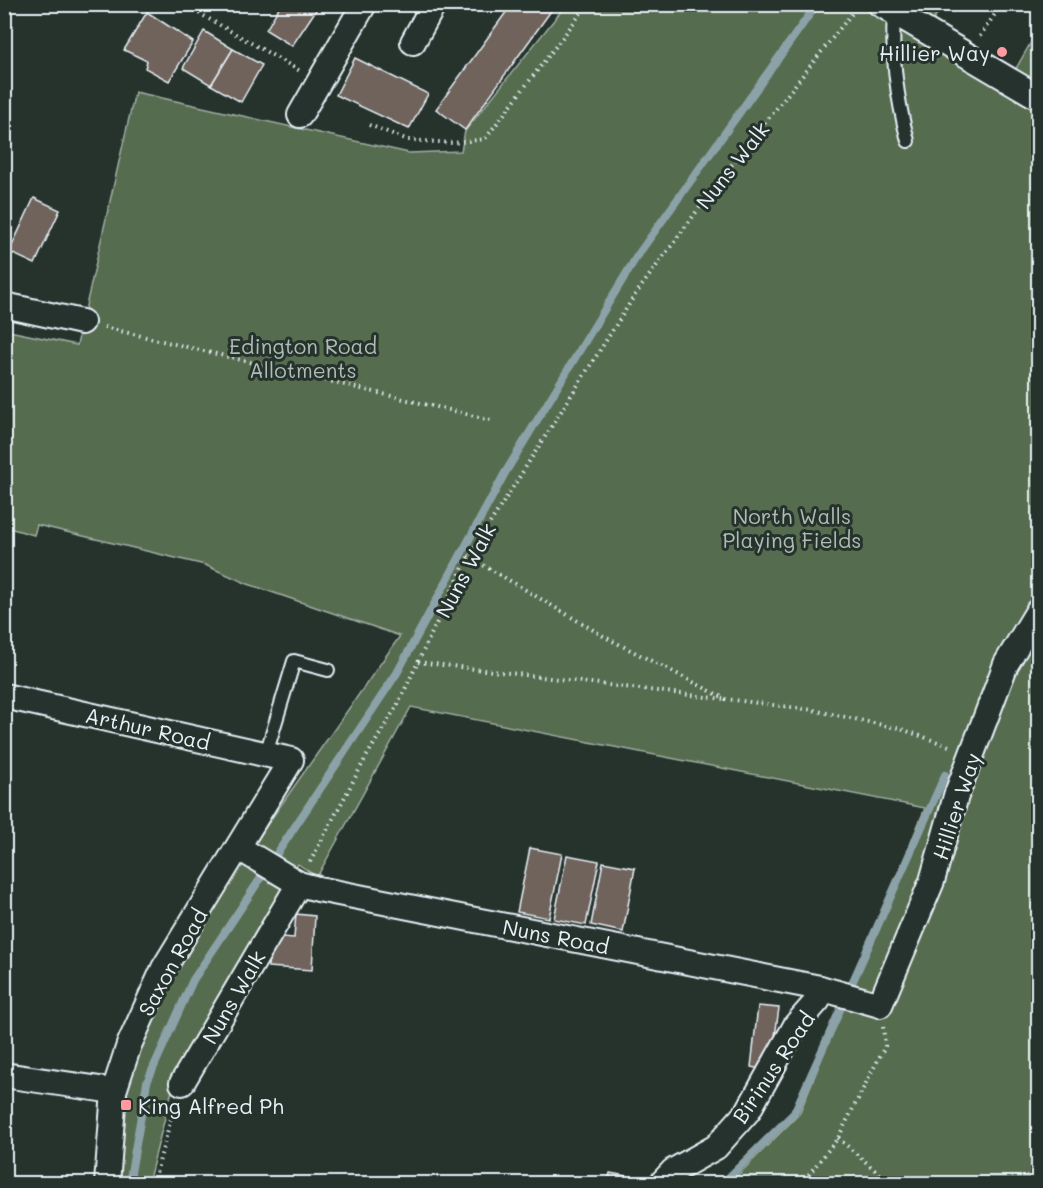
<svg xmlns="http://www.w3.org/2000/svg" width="1043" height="1188" font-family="Mali,sans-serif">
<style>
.green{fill:#576c50;stroke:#a0aea4;stroke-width:1.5}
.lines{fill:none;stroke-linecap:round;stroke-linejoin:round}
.stream{stroke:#8ca2a9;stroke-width:8}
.building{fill:#70635c;stroke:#e8f1f8;stroke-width:1.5}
.lane-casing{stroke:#e8f1f8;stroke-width:16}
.street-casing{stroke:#e8f1f8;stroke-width:28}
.path{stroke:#e8f1f8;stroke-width:4;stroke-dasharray:1.5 4.5;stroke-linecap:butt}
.lane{stroke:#26332d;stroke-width:12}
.street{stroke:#26332d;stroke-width:24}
.poi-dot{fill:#ff9aa2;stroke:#26332d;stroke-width:2}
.labels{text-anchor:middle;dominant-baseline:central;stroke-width:6;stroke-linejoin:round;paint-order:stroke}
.poi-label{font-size:21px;fill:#e8f1f8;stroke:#26332d;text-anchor:end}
.street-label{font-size:21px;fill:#e8f1f8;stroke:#26332d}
.park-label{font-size:21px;fill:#aebcb5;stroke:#26332d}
</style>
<rect width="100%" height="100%" fill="#26332d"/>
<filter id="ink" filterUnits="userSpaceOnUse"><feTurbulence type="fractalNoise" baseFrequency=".0167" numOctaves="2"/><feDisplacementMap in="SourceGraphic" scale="12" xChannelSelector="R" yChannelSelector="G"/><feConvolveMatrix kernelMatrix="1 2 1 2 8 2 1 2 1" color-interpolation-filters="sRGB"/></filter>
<g filter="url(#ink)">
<g class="green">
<path d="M880 4 1038 97V1183H730L799 1114 925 808 411 707 317 877 298 864 175 1079 148 1183H117L127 1078 173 975 262 832 400 636 248 584 205 565 37 525 34 535 5 527 4 330 77 345 135 92 409 153 461 151 465 131 566 5Z"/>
<path d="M902 5H943L930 25Z"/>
<path d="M1038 30V87L1014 72Z"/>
</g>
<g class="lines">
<g class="stream">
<path d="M129 1184 147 1082 193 980 397 673 505 473 637 256 817 4"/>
<path d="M722 1184 794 1113 945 775"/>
</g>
</g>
<g class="building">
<path d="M281 4H320L292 46 266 30Z"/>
<path d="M512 4H556L465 130 436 109Z"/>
<path d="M147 12 193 42 169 81 145 68 147 61 124 50Z"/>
<path d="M204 31 233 49 211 85 183 68Z"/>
<path d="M233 49 262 65 241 102 211 85Z"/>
<path d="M355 58 428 94 409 129 336 95Z"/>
<path d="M34 198 60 210 35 264 9 252Z"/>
<path d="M530 848 562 854 549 918 517 912Z"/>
<path d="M567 855 599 861 586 925 554 919Z"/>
<path d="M603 862 635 868 623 932 591 925Z"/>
<path d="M296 914 315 916 312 970 268 967 270 936 294 938Z"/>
<path d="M758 1006 779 1008 772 1057 765 1070 751 1067Z"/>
<path d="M610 1173 632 1177 630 1184H599L608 1183Z"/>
</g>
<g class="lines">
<defs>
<g id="lane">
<path d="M894 13C891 58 897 99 908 141"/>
<path d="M266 754 294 661 328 670"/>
</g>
<g id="street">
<path d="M880 4 1038 97"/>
<path d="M413 42 434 4"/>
<path d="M300 115 364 4"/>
<path d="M4 305 82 322"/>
<path d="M4 696 291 760 164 968 129 1045 114 1091 107 1184"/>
<path d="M239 848 299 884 318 889 820 988 880 1005 932 881 956 796 1006 664 1038 611"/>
<path d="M4 1075 114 1091"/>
<path d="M182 1083 299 884"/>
<path d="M661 1184 673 1171 716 1147 748 1111 796 1025 818 1000 820 988"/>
</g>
</defs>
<use href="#lane" class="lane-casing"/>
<use href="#street" class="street-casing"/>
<g class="path">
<path d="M183 4 300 71"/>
<path d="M980 36 1002 4"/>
<path d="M369 125 408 140 453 143 485 139 588 4"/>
<path d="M104 327 491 420"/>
<path d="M468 556 605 637 726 699 813 710 901 729 952 747"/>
<path d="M418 662 723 699"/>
<path d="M310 862 365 759 398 704 466 561 635 295 722 177 857 7"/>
<path d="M838 1138 876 1171 895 1184"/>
<path d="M153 1184 175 1104"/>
<path d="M801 1184 838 1138 885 1046 883 1026"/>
</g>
<use href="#lane" class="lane"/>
<use href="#street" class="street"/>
</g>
</g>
<g class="poi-dot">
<circle cx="1002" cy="52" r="6"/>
<rect x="120" y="1099" width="12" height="12" rx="3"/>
</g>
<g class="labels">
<g class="poi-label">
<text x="990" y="52">Hillier Way</text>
<text x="138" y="1105" text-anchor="start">King Alfred Ph</text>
</g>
<g class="street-label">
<text transform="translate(732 165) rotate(-52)">Nuns Walk</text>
<text transform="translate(465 570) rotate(-62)">Nuns Walk</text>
<text transform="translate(148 728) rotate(13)">Arthur Road</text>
<text transform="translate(956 806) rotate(-72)">Hillier Way</text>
<text transform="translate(556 936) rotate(11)">Nuns Road</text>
<text transform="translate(172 962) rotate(-61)">Saxon Road</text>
<text transform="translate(233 997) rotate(-60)">Nuns Walk</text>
<text transform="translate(773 1067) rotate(-56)">Birinus Road</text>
</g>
<g class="park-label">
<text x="303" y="345">Edington Road<tspan x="303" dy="24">Allotments</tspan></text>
<text x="792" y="515">North Walls<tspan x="792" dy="24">Playing Fields</tspan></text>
</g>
</g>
<rect width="1043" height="1188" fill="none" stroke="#26332d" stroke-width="24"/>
<rect x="12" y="12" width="1019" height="1164" fill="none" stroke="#e8f1f8" stroke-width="2" filter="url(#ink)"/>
</svg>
